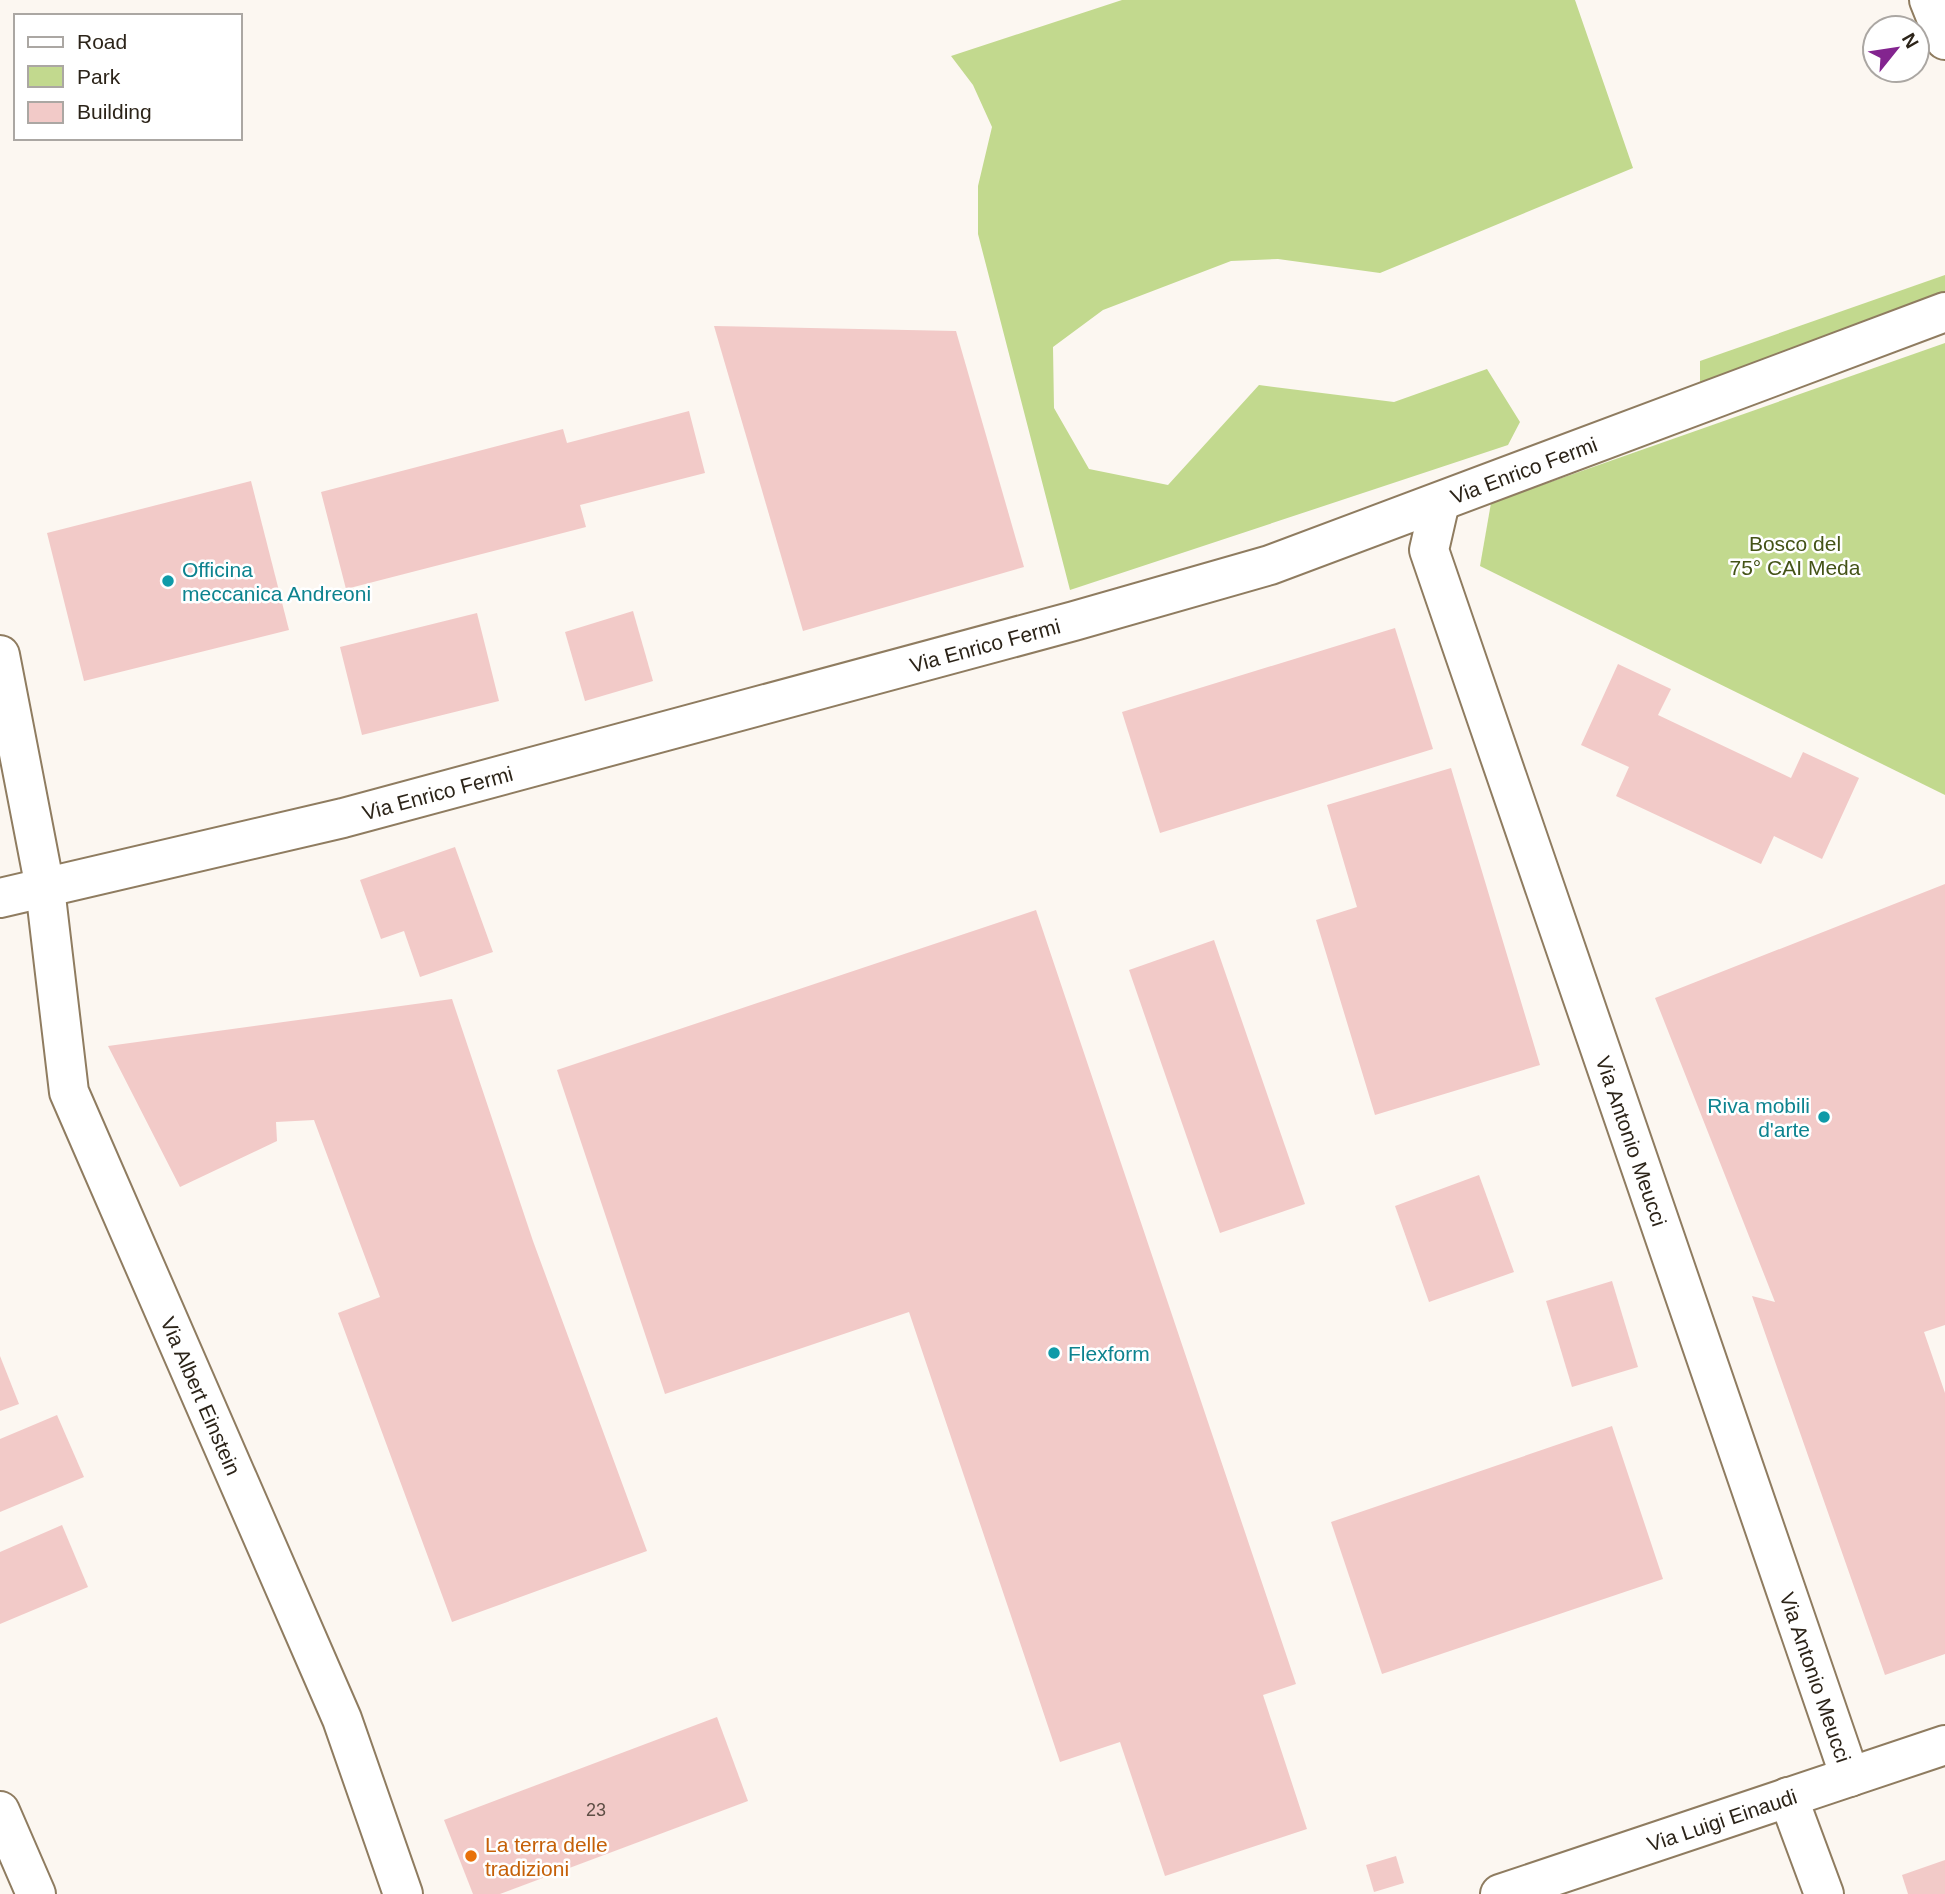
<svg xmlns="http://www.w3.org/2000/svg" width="1945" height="1894" font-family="Helvetica,sans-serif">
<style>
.green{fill:#c2d98e}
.building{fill:#f2cac8}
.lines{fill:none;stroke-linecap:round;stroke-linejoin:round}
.minor-casing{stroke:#8f7c60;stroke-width:42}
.minor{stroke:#fff;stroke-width:38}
.culture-dot{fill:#0f9aa8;stroke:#fff;stroke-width:2.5}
.food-dot{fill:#e8710a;stroke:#fff;stroke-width:2.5}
.labels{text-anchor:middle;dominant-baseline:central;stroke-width:5;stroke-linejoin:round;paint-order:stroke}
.number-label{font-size:18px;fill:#5e4e45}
.street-label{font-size:21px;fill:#2c2419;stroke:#fff}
.park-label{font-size:21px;fill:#445317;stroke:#fff}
.culture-label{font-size:21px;fill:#0d838f;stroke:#fff;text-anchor:start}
.food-label{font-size:21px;fill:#c56008;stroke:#fff;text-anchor:start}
</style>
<rect width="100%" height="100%" fill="#fcf7f1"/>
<g class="green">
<path d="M1122 0H1575L1633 168 1380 273 1278 259 1231 261 1103 310 1053 347 1054 408 1089 469 1168 485 1259 385 1394 402 1487 369 1520 422 1508 445 1070 590 978 234V186L992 127 973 85 951 56Z"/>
<path d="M1945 275V296L1700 385V361Z"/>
<path d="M1945 343V795L1480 566 1491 503Z"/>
</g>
<g class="building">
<path d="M714 326 956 331 1024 567 803 631Z"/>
<path d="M689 411 705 473 580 505 586 527 346 589 321 492 563 429 567 443Z"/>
<path d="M251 481 289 630 84 681 47 533Z"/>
<path d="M633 611 653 681 585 701 565 632Z"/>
<path d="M477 613 499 701 362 735 340 647Z"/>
<path d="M1395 628 1433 749 1160 833 1122 712Z"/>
<path d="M1618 664 1671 689 1658 715 1791 778 1803 752 1859 778 1822 859 1774 836 1761 864 1616 796 1629 767 1581 745Z"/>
<path d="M1451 768 1540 1065 1375 1115 1316 920 1357 907 1327 805Z"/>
<path d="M455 847 493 952 420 977 404 931 381 939 360 880Z"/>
<path d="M1945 884V1325L1924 1332 1945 1393V1654L1885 1675 1752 1296 1775 1302 1655 998Z"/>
<path d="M1036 910 1296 1684 1263 1695 1307 1829 1165 1876 1120 1742 1060 1762 909 1312 665 1394 557 1070Z"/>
<path d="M1214 940 1305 1204 1220 1233 1129 970Z"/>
<path d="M452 999 533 1241 647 1551 452 1622 338 1313 380 1297 314 1120 276 1122 277 1141 180 1187 108 1046Z"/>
<path d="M1479 1175 1514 1272 1429 1302 1395 1206Z"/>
<path d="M1612 1281 1638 1367 1572 1387 1546 1301Z"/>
<path d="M0 1356 19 1404 0 1411Z"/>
<path d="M57 1415 84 1477 0 1512V1439Z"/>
<path d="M1612 1426 1663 1579 1382 1674 1331 1522Z"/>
<path d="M62 1525 88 1587 0 1624V1552Z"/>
<path d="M717 1717 748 1801 500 1894H473L444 1820Z"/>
<path d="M1396 1856 1404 1883 1374 1892 1366 1865Z"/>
<path d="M1945 1860V1894H1908L1902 1875Z"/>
</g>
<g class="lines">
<defs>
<g id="minor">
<path d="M1929 0 1945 40"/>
<path id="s1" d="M1440 502 1429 550 1850 1777"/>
<path id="s2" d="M0 655 45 888 69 1092 342 1719 403 1894"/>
<path id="s3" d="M0 898 343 818 1074 621 1270 565 1945 312"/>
<path d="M1788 1797 1824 1894"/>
<path d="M0 1811 36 1894"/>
<path id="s4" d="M1500 1894 1945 1745"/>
</g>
</defs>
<use href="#minor" class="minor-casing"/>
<use href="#minor" class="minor"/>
</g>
<g class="culture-dot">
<circle cx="168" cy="581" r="7"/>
<circle cx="1824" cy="1117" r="7"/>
<circle cx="1054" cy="1353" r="7"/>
</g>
<circle class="food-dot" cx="471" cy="1856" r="7"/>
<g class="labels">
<g class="number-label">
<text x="596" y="1810">23</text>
</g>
<g class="street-label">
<text stroke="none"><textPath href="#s3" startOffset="1584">Via Enrico Fermi</textPath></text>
<text stroke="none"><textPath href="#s3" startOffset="1017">Via Enrico Fermi</textPath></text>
<text stroke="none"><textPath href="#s3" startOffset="450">Via Enrico Fermi</textPath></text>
<text stroke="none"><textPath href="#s1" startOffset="674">Via Antonio Meucci</textPath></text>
<text stroke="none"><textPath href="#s2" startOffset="774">Via Albert Einstein</textPath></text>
<text stroke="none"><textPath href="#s1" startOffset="1241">Via Antonio Meucci</textPath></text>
<text stroke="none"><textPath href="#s4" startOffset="234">Via Luigi Einaudi</textPath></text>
</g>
<g class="park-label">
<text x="1795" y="543">Bosco del<tspan x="1795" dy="24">75° CAI Meda</tspan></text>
</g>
<g class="culture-label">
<text x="182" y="569">Officina<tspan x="182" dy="24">meccanica Andreoni</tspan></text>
<text x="1810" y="1105" text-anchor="end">Riva mobili<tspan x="1810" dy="24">d'arte</tspan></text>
<text x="1068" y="1353">Flexform</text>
</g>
<g class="food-label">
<text x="485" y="1844">La terra delle<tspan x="485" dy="24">tradizioni</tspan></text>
</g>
</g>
<rect x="14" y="14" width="228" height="126" fill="#ffffff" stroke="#aba7a3" stroke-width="2"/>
<rect x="28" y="37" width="35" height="10" fill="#ffffff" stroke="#aba7a3" stroke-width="2"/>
<text x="77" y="49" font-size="21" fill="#2c2419">Road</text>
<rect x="28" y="66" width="35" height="21" fill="#c2d98e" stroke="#aba7a3" stroke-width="2"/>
<text x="77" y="84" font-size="21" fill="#2c2419">Park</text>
<rect x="28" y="102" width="35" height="21" fill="#f2cac8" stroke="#aba7a3" stroke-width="2"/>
<text x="77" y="119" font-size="21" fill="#2c2419">Building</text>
<g transform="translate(1896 49) rotate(60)"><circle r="33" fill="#ffffff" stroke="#aba7a3" stroke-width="2"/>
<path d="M0-5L12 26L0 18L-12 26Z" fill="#83248f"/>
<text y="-10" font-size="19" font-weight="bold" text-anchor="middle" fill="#2c2419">N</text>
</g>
</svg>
